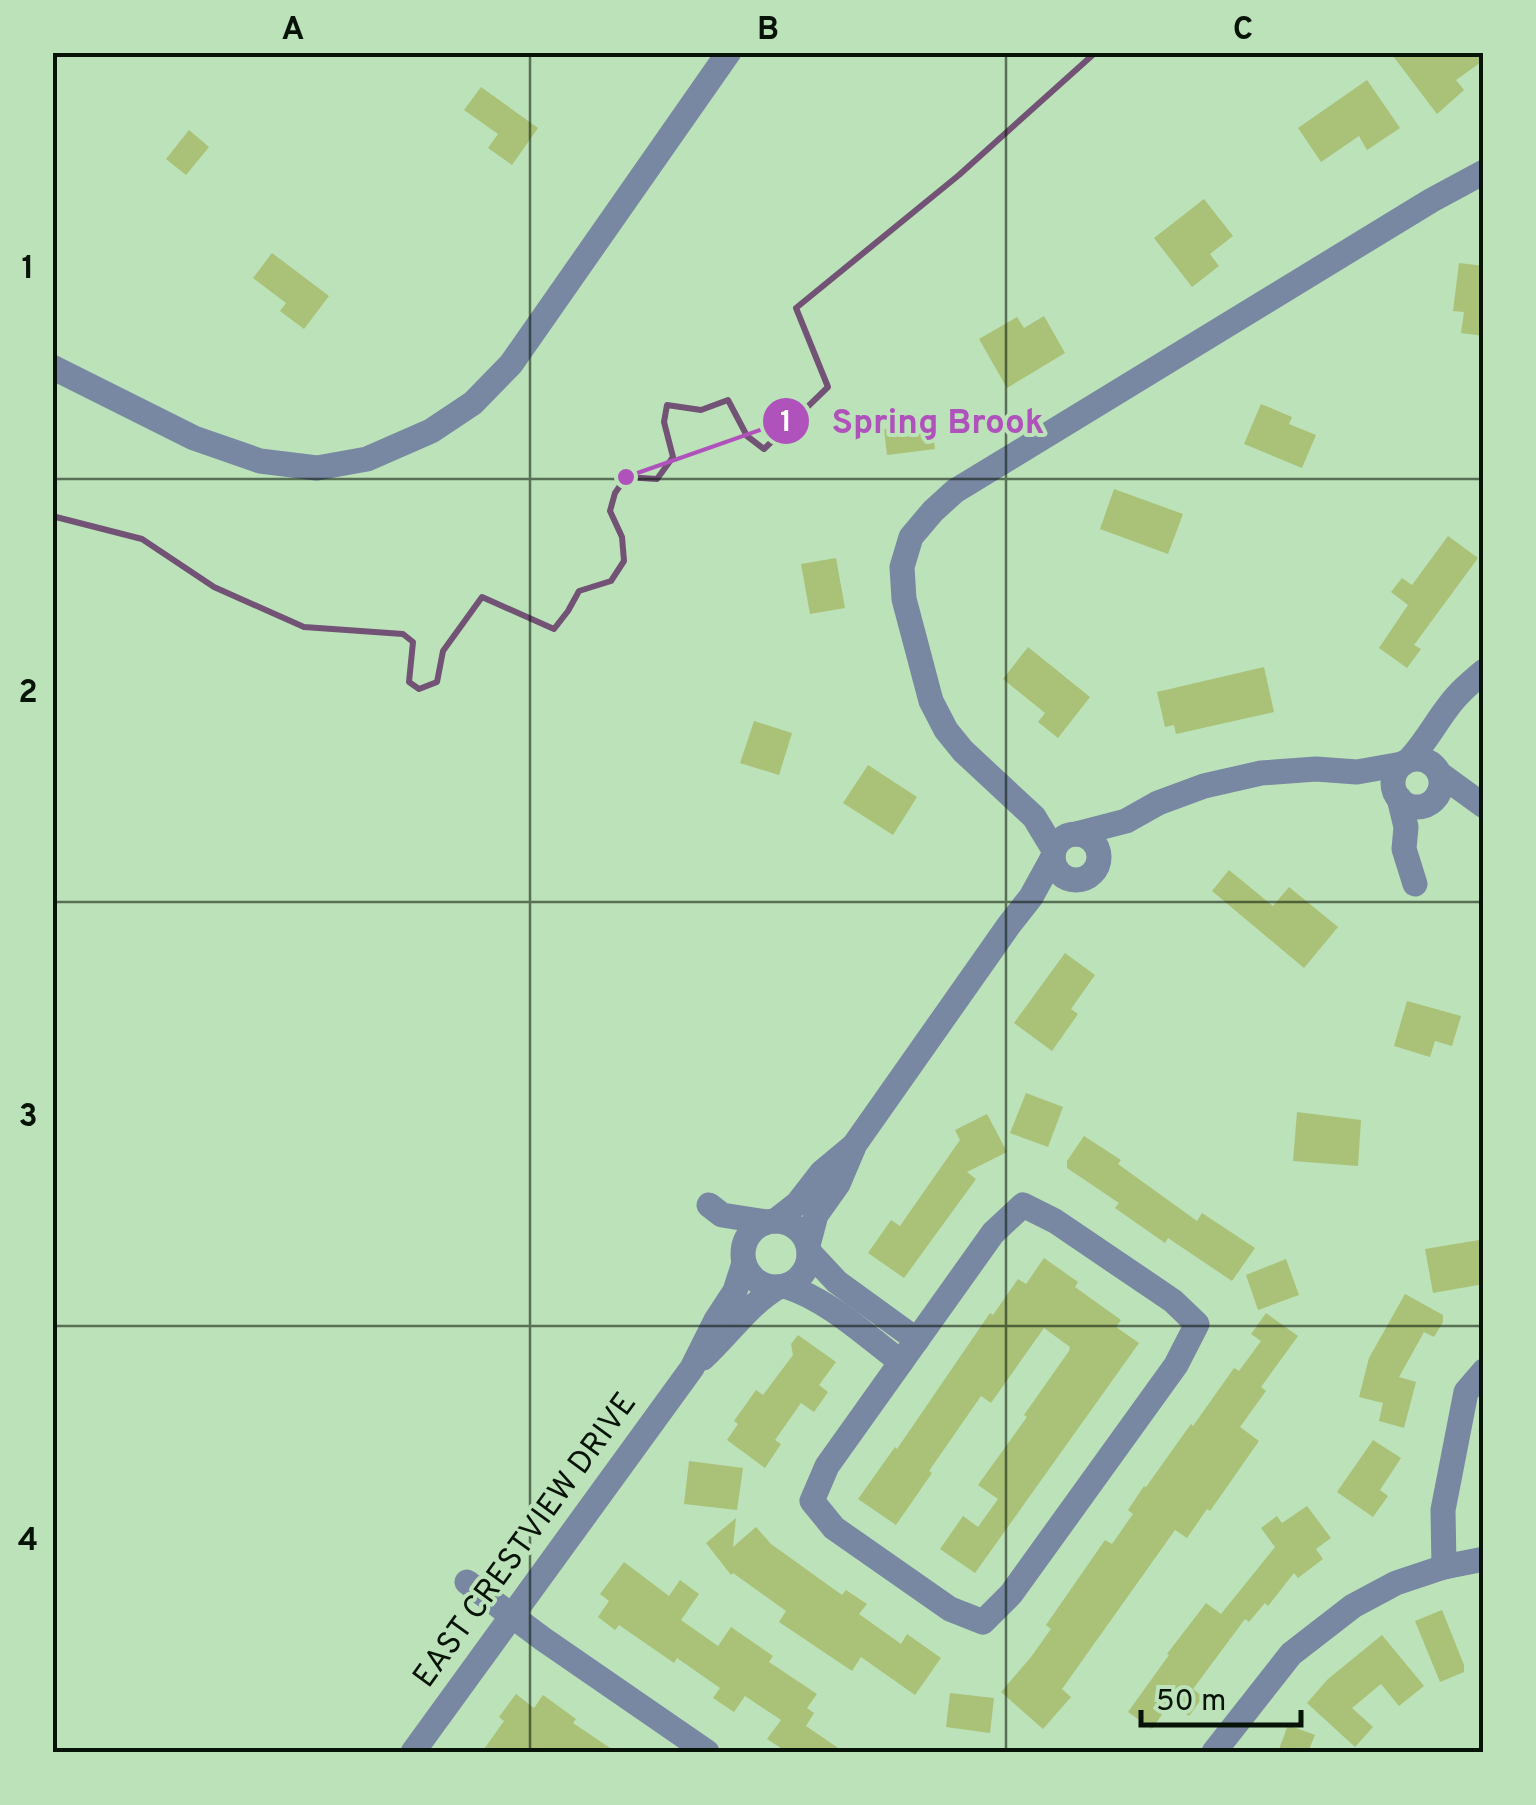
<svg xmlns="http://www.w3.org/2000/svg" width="1536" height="1805" font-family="Overpass,sans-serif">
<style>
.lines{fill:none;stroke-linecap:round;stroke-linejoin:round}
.stream{stroke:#725275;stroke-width:6}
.building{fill:#aac178}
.minor{stroke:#7887a2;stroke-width:25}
.grid{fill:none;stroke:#061306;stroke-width:2.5;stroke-opacity:0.55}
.labels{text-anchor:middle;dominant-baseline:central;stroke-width:8;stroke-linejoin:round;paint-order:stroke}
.street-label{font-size:32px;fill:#061306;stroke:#bce2b9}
.leader{fill:none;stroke:#b052bb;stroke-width:4}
.callout-dot{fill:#b052bb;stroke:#bce2b9;stroke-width:4}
.mark-label{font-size:30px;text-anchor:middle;font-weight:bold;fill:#fff}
.callout-label{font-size:35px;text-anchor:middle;font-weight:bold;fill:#b052bb;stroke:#bce2b9;stroke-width:8;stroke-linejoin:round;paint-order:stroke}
.neatline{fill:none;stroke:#061306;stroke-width:4}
.grid-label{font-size:32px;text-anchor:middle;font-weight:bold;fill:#061306}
</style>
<rect width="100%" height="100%" fill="#bce2b9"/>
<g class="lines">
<path class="stream" d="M52 516 142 539 214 587 304 627 403 634 413 642 409 682 419 689 437 682 443 651 482 597 554 629 568 611 579 591 611 581 624 561 622 537 610 511 615 493 626 477 657 479 673 457 664 422 667 405 701 410 728 400 747 436 764 449 828 387 796 308 959 175 1096 52"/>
</g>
<g class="building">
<path d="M1390 52H1484V60L1456 80 1464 90 1437 114Z"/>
<path d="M1367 80 1400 128 1367 150 1359 136 1321 162 1298 128Z"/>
<path d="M481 87 538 128 512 165 488 148 498 134 464 110Z"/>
<path d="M189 130 209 147 186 175 166 159Z"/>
<path d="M1204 199 1233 236 1210 254 1219 266 1192 287 1154 238Z"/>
<path d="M272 253 329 296 304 329 280 311 286 303 253 278Z"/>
<path d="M1459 263 1484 266V336L1461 333 1464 312 1453 311Z"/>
<path d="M1044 316 1065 353 1007 388 979 339 1017 317 1024 328Z"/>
<path d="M1261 404 1292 417 1289 424 1316 435 1302 468 1244 444Z"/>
<path d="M931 414 935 449 887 455 884 429 895 428 894 419Z"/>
<path d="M1114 489 1183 514 1168 554 1100 529Z"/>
<path d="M1448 536 1478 558 1414 645 1421 649 1407 668 1379 648 1408 605 1391 592 1402 578 1412 585Z"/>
<path d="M836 558 845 608 810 614 801 564Z"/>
<path d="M1028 647 1090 697 1058 738 1038 722 1045 713 1003 679Z"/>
<path d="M1264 667 1274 712 1176 734 1174 725 1165 727 1157 692Z"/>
<path d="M754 721 792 733 779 775 740 763Z"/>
<path d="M868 765 917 797 893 835 843 803Z"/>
<path d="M1229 870 1273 906 1289 887 1338 927 1304 968 1212 891Z"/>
<path d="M1065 953 1095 975 1071 1009 1078 1014 1052 1051 1014 1023Z"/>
<path d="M1407 1001 1461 1016 1452 1046 1435 1041 1430 1057 1394 1046Z"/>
<path d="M1026 1093 1063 1107 1048 1147 1010 1133Z"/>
<path d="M1297 1112 1361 1120 1358 1166 1293 1161Z"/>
<path d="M987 1114 1007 1152 967 1172 976 1179 904 1278 868 1253 891 1220 900 1226 960 1140 955 1130Z"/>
<path d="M1084 1136 1121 1160 1118 1164 1197 1221 1202 1213 1255 1248 1232 1281 1168 1238 1165 1243 1115 1208 1119 1203 1067 1168V1161Z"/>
<path d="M1479 1240 1484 1265V1284L1433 1293 1425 1249Z"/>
<path d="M1044 1258 1078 1282 1075 1287 1121 1320 1116 1327 1139 1343 975 1573 940 1549 963 1516 978 1527 998 1499 978 1485 1027 1417 1024 1415 1069 1351 1070 1347 1044 1328 991 1403 981 1396 929 1471 932 1473 896 1525 858 1499 895 1447 897 1449 990 1313 993 1315 1018 1279 1026 1284Z"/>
<path d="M1286 1259 1299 1295 1258 1310 1246 1275Z"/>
<path d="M1405 1294 1443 1315V1322L1434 1337 1424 1332 1399 1377 1416 1382 1404 1428 1379 1421 1383 1403 1359 1397 1369 1358Z"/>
<path d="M1266 1313 1298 1336 1261 1387 1266 1391 1240 1427 1259 1441 1210 1511 1207 1509 1187 1538 1175 1530 1062 1689 1071 1697 1043 1729 1001 1692 1031 1657 1051 1629 1046 1625 1105 1540 1112 1544 1133 1514 1128 1510 1144 1486 1146 1487 1191 1424 1193 1426 1234 1368 1239 1371 1261 1341 1251 1334Z"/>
<path d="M798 1335 836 1362 819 1385 828 1392 814 1412 801 1403 775 1440 781 1444 765 1468 727 1440 738 1424 734 1421 756 1390 763 1395 793 1355 791 1344Z"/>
<path d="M1373 1440 1401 1458 1380 1490 1388 1496 1373 1517 1337 1492Z"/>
<path d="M689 1461 743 1468 737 1510 684 1504Z"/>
<path d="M1307 1506 1331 1538 1316 1549 1323 1559 1298 1578 1294 1573 1268 1606 1265 1603 1249 1622 1245 1619 1193 1689 1203 1697 1189 1716 1170 1703 1152 1729 1128 1712 1169 1655 1167 1654 1206 1603 1221 1614 1275 1547 1261 1528 1277 1516 1282 1523Z"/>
<path d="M736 1518 733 1547 756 1527 771 1544 842 1595 846 1590 867 1604 859 1614 901 1644 907 1634 941 1658 915 1695 861 1657 852 1671 779 1622 786 1611 733 1573 731 1575 706 1543Z"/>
<path d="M624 1562 669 1596 680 1580 699 1594 681 1620 718 1646 731 1627 773 1656 769 1662 817 1694 807 1708 814 1713 806 1726 844 1752H787L767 1739 781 1720 745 1696 734 1712 713 1698 720 1688 677 1658 674 1663 619 1625 615 1630 598 1617 609 1601 600 1594Z"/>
<path d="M1442 1610 1464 1665V1672L1440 1682 1415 1621Z"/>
<path d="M1382 1635 1424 1686 1399 1706 1381 1684 1352 1708 1373 1727 1355 1747 1307 1703 1328 1679Z"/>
<path d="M950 1693 994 1698 990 1733 946 1727Z"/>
<path d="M516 1694 534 1708 543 1695 576 1719 573 1723 616 1752H482L504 1721 499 1717Z"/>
<path d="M1288 1725 1315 1735 1308 1752H1278Z"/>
</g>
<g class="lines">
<g class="minor">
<path d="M52 367 194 438 260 461 317 468 367 459 431 431 473 403 511 364 729 52"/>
<circle cx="1417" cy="783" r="24"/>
<path d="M1409 760C1426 742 1434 725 1448 707 1458 693 1471 682 1484 671"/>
<path d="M1440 774 1484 806"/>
<path d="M1399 798 1406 827 1404 849 1415 884"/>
<path d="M1076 834 1126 821 1158 803 1204 786 1261 773 1316 769 1357 772 1402 764"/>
<circle cx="1076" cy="857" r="23"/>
<path d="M1054 850 1034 817 963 751 946 730 931 701 904 599 902 567 911 537 933 511 955 491 1432 200 1484 172"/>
<path d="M709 1205 722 1215 767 1222"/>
<path d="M1023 1205 1055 1221 1173 1301 1197 1324 1176 1365 1011 1594 983 1622 950 1609 834 1528 812 1501 827 1466 993 1233Z"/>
<path d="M775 1221 798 1203 822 1172 852 1147"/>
<circle cx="776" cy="1254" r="33"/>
<path d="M808 1245 816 1215 838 1184 855 1144 1009 925 1031 897 1053 857"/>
<path d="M809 1252 837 1282 917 1340"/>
<path d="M785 1286C829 1300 865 1335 901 1362"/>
<path d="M703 1358C729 1334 748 1305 778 1287"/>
<path d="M1444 1567 1443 1510 1466 1392 1484 1371"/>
<path d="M467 1582 543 1639 707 1752"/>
<path d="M413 1752 692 1368 716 1320 735 1291 744 1263"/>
<path d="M1214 1752 1291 1654 1353 1606 1396 1583 1444 1567 1484 1559"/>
</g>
</g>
<path class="grid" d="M530 52V1752M1006 52V1752M52 479H1484M52 902H1484M52 1326H1484"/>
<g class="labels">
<g class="street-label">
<text transform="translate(526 1541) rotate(-54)">EAST CRESTVIEW DRIVE</text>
</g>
</g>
<path class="leader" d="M626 477L786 421"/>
<g class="callout-dot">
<circle cx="626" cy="477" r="10"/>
<circle cx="786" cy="421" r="25"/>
</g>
<g class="mark-label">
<text x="786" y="431">1</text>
</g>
<g class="callout-label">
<text x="938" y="433">Spring Brook</text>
</g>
<rect width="1536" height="1805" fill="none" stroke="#bce2b9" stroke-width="110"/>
<path d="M1141 1710v15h160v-15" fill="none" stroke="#061306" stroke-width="5"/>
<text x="1156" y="1710" font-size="30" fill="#061306" stroke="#bce2b9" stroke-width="8" paint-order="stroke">50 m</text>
<rect x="55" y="55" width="1426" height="1695" class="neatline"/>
<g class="grid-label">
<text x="293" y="39">A</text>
<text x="768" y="39">B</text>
<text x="1243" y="39">C</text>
<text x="28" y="278">1</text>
<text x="28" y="702">2</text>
<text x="28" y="1126">3</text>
<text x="28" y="1550">4</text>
</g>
</svg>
